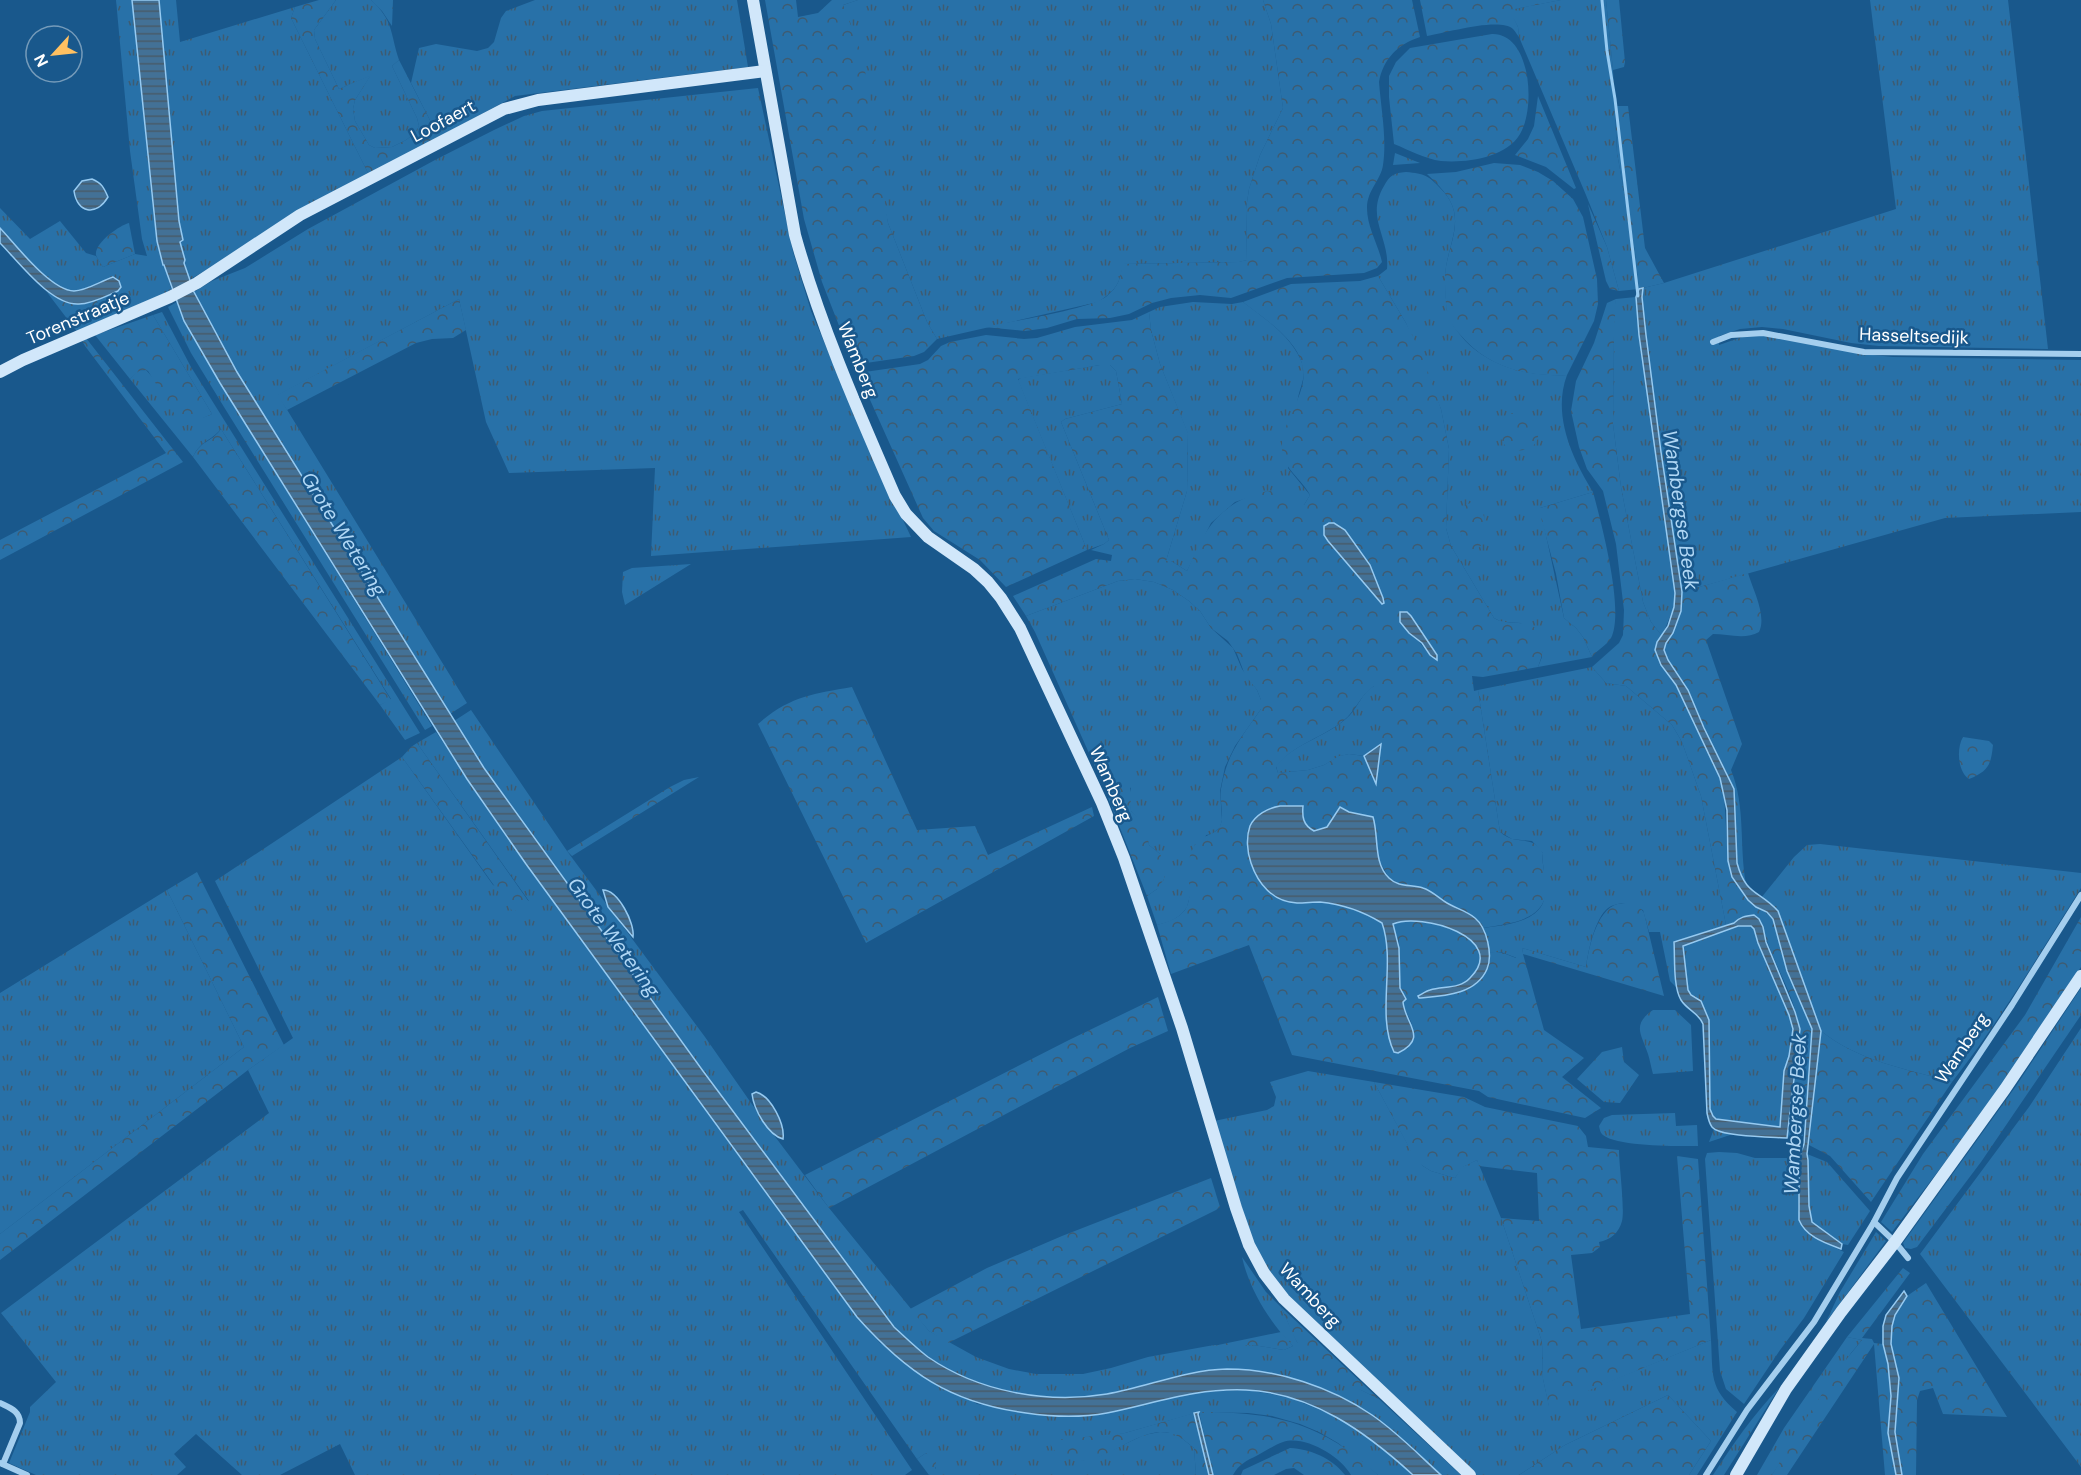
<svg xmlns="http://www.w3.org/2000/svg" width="2081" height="1475" font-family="'DM Sans',sans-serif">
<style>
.grass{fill:url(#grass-tufts)}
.forest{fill:url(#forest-crowns);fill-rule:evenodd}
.water{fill:url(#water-rules);stroke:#96caf1;stroke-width:1.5;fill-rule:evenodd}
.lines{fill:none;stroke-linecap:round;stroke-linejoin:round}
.stream{stroke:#96caf1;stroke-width:3}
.street{stroke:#a4ceee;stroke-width:6}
.secondary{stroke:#d1e7fa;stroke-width:12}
.labels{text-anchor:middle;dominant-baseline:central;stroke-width:5;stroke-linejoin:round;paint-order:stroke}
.street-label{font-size:18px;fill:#fff;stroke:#19588c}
.water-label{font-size:20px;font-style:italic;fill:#b0d7f5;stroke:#19588c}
</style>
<defs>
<pattern id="grass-tufts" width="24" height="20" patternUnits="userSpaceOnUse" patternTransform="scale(1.5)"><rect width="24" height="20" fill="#2871a8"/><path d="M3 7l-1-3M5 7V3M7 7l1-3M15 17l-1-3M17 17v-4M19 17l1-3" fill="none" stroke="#3e5b71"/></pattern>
<pattern id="forest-crowns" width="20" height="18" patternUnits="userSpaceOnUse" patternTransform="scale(1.5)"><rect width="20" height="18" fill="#2871a8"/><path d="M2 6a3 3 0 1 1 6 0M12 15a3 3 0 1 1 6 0" fill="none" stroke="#3e5b71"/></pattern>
<pattern id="water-rules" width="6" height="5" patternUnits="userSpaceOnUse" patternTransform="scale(1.5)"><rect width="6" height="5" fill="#437196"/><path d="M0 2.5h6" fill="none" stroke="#485b6a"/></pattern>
</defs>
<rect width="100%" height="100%" fill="#19588c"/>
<g class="grass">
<path d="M116 0H132L154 219 162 264H164L172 292 110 321 96 300 118 291 101 281C93 285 84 290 75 291 50 291 16 245 0 228V208L30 239 60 221 86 253 96 256 103 267 135 254 147 256 142 239 130 151Z"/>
<path d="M159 0H176L180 42 295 7 291 18 369 175 189 280 180 242 183 239 179 221Z"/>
<path d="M336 0H371C394 21 390 33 399 60L392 66 417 118 419 126 415 133 406 140 392 147 375 148 369 145 355 121 353 109 355 100 370 76 339 89 315 39 314 30Z"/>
<path d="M535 0H737L748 67 515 96 433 140 436 132 411 83 419 48 436 44 477 51 488 48 494 42 501 18 506 11Z"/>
<path d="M858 0H1263L1271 24 1283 108 1260 155 1249 189 1246 209 1247 260 1239 262 1123 264C1120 284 1115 291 1098 302L937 339 927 322 888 223 843 5Z"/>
<path d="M1561 0H1606L1613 70 1617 153 1635 252 1639 289 1619 291 1607 247 1586 195 1519 37 1518 27 1509 10Z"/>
<path d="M1870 0H2008L2048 349 1879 346 1851 343 1783 329 1762 327 1740 329 1719 336V345L1748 335 1760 333 1863 354 1893 357 2081 360V512L1945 518 1682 592 1661 452 1646 335 1642 297 1643 288 1664 283 1896 209Z"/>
<path d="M758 88 793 252 811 311 868 446 911 537 651 556 655 468 509 473 486 422 459 299 278 395 467 703 450 714 237 372 194 292 212 281 245 268 308 229 435 160 494 130 524 116 542 111Z"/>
<path d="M1395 153 1420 163 1393 165Z"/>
<path d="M1406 172C1425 174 1428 175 1441 189 1470 218 1445 246 1445 279 1445 293 1446 316 1455 328 1480 365 1525 377 1567 375 1552 415 1572 458 1593 492L1540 508 1564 618 1576 628 1583 637 1592 657 1538 667 1542 657 1521 623 1502 622 1494 618 1451 546 1446 528 1449 449 1441 409 1406 323 1378 276 1387 269C1390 237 1365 218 1384 186 1390 175 1394 173 1406 172Z"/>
<path d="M1636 297 1639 335 1675 593 1674 607 1662 636 1651 622 1643 602 1621 487 1613 424 1614 310 1616 299Z"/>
<path d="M177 302 184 321 220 383 432 726 425 730 224 407 191 353 168 307Z"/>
<path d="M1193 302 1232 304 1243 302C1265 319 1294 337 1303 366 1306 377 1300 387 1298 398 1293 421 1292 445 1288 468L1310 495 1304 505 1259 494 1235 502 1211 523 1187 571 1171 561H1166L1187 491 1188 434 1160 364 1151 330 1149 312 1160 307Z"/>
<path d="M162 312 191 367 420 733 405 740 380 705 391 699 221 429C210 442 200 441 193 457L130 379 138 371 146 370 155 380 202 418 212 414 153 315Z"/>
<path d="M1100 365H1110L1116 371 1122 404 1065 419 1061 422 1109 540 1104 544 1087 550 1018 380 1021 378Z"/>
<path d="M691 564 625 605 622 592 623 572 632 568Z"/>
<path d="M1135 579 1154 582 1173 590 1189 601 1200 611 1211 628 1233 648 1242 669 1257 690 1261 700V709L1235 746 1225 767 1220 791 1222 820 1220 827 1212 834 1206 835 1187 907C1180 918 1170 922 1157 925L1147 896 1157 889 1160 854 1149 845C1143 824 1147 828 1131 811L1129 797 1131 788 1108 777 1101 780 1035 632 1026 616 1118 581Z"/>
<path d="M1592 667 1606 683 1626 686 1672 725 1682 742 1701 796 1726 925 1674 942 1676 987 1670 981 1660 932H1649L1643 910 1622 903C1618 904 1612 905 1608 908 1595 918 1588 951 1586 967L1522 948 1523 953 1517 958 1501 952 1489 953 1482 928C1501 925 1531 924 1542 905 1546 898 1545 884 1544 877 1544 868 1542 862 1543 853L1532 841 1512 839 1500 832 1478 690Z"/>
<path d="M1374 686H1384L1381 744 1365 756 1349 754 1340 756 1324 765 1308 770 1278 773 1276 766C1295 742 1329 737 1350 715 1359 705 1362 693 1374 686Z"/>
<path d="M471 710 567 851 705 1037 770 1130 829 1208 929 1331 976 1357 1009 1369 1036 1374H1083L1111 1368 1148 1357 1214 1345H1253L1284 1350 1293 1346C1270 1323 1249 1289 1242 1257L1266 1292 1281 1307 1297 1342 1361 1390 1379 1399 1461 1475H1441C1405 1442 1371 1408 1325 1389 1311 1384 1295 1382 1281 1379 1263 1375 1245 1369 1227 1369 1185 1369 1148 1386 1108 1394 1047 1405 981 1391 929 1358 908 1343 891 1323 875 1304L533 838 484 768 454 721Z"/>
<path d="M436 732 526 864 857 1317 880 1343 977 1404 1040 1415 1204 1392 1246 1390 1271 1394 1293 1399 1340 1418 1385 1449 1413 1475H1378L1338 1443 1319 1432 1300 1424 1272 1416 1248 1413 1199 1412 1125 1433 1101 1437 1081 1461 1100 1456 1144 1435 1160 1432 1175 1433 1194 1448 1196 1475H929L936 1468 926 1453 917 1459 743 1210 739 1212 912 1470 905 1475H355L340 1444 280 1475H242L196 1434 174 1454 186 1467 177 1475H36L9 1463 30 1412V1407L56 1382 1 1313 269 1113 248 1070 293 1038 215 881 402 757 493 885 529 901 417 743Z"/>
<path d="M1820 844 2081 873V888C2039 954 2000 1021 1952 1082 1907 1069 1858 1061 1821 1031L1778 911 1761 898 1794 857 1807 845Z"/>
<path d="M167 890 244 1047 0 1234V993Z"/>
<path d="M1738 926H1751L1754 929 1758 943 1789 1015 1793 1029 1789 1056 1784 1072 1780 1127 1716 1119 1713 1116 1710 1109 1709 1020 1688 990 1683 945Z"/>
<path d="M2081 988V1015L1981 1162 1917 1247 1911 1249 1905 1248 1903 1243 2016 1086Z"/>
<path d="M1653 1010H1675L1691 1025 1693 1071 1653 1074C1651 1067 1650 1060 1648 1054 1642 1035 1631 1025 1653 1010Z"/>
<path d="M2081 1028V1467L1920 1254 2029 1107Z"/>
<path d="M1622 1047 1624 1062 1639 1075 1620 1103 1604 1102 1577 1079 1602 1052Z"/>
<path d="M1308 1071 1374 1082 1408 1145 1423 1166 1431 1171 1455 1178 1462 1167 1477 1160 1501 1218 1542 1342 1543 1379 1549 1406 1711 1340C1713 1375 1709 1388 1737 1412L1697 1475H1689L1711 1441 1668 1395 1565 1445 1519 1475H1475L1285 1295 1256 1252 1214 1121 1267 1110 1274 1106 1276 1097 1270 1082Z"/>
<path d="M1675 1113 1676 1126 1697 1125 1698 1146C1678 1146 1618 1147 1603 1135 1600 1132 1600 1130 1599 1126L1604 1118 1612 1115Z"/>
<path d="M1714 1129 1733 1134 1709 1142Z"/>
<path d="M1719 1152 1737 1153 1755 1158H1799L1798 1210 1819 1240 1844 1252 1804 1318 1780 1350 1744 1404 1726 1389 1720 1371 1705 1159 1707 1153Z"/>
<path d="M1807 1154 1827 1162 1870 1211 1848 1245 1842 1244 1812 1222 1809 1206Z"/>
<path d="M1876 1232 1886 1241 1826 1322 1840 1292Z"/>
<path d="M1847 1337 1862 1340 1851 1353 1772 1475H1757L1784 1428Z"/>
<path d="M1779 1388 1724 1475H1713C1733 1444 1753 1415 1779 1388Z"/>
</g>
<g class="forest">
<path d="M319 0H336L314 30 315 39 339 89 371 75 355 100 353 109 355 121 369 145 375 148 392 147 406 140 415 133 419 126 417 118 392 66 399 60 436 132V137L433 140 369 175 291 18 295 7Z"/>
<path d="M371 0H393L392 26 382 11Z"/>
<path d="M765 0H796L798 17 818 13 832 0H858L843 5 863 57 888 223 927 322 937 339 924 352 914 356 859 364 855 363 852 359 822 282 804 219Z"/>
<path d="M1263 0H1412L1420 37C1398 44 1383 59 1379 82 1381 109 1387 138 1383 165 1381 180 1367 190 1367 208 1367 227 1378 244 1382 262L1377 268 1364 273 1287 278 1231 298 1200 295 1171 298 1152 303 1129 314 1110 318 1077 319 1047 328 1025 331 984 327C1008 322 1092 309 1107 296 1118 287 1121 278 1122 264L1238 262 1247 260 1246 209 1249 189 1260 155 1283 108 1271 24Z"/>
<path d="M1420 0H1561L1510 10 1518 27 1519 37C1517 35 1516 32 1513 29 1499 17 1446 33 1427 36Z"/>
<path d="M1606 0H1619L1625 62 1624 67 1613 70Z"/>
<path d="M1492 34C1531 33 1536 108 1520 134 1506 158 1467 163 1441 161 1425 159 1409 150 1394 144L1389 97V76L1396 62 1410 48Z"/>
<path d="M1538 96 1576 188 1574 189 1546 167 1515 155 1528 139 1534 126Z"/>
<path d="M1615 106H1628L1645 248 1664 283 1639 289 1635 252 1617 153Z"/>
<path d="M1494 163 1520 165 1538 172 1553 181 1573 199 1583 217 1597 279 1598 304 1594 321 1567 375C1530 377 1493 369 1466 341 1461 335 1455 330 1451 323 1445 310 1445 293 1445 278 1445 255 1459 234 1454 211 1450 195 1438 185 1427 174L1456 172Z"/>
<path d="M1588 204 1607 247 1619 291 1610 289 1606 281Z"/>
<path d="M129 223 135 254 103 267C101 264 97 258 96 255 94 243 120 225 129 223Z"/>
<path d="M1378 276 1406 323 1422 355 1441 409 1449 449 1446 528 1451 546 1494 618C1509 628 1531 616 1541 635 1546 646 1542 656 1538 667L1483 677 1472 676 1474 691 1478 690 1500 832C1517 847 1531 833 1543 853 1541 866 1547 878 1546 891 1544 922 1505 924 1482 928L1475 918 1421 887 1404 886 1389 878 1379 860 1373 817 1349 812 1341 808 1327 827 1314 831C1304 825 1302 817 1303 806L1256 875C1265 890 1279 900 1297 903 1304 904 1312 902 1320 902 1341 904 1364 912 1382 923L1387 941 1386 995 1412 1024 1404 1007 1400 988 1399 941 1392 926 1394 923C1422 915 1511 937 1470 978 1460 988 1443 986 1431 990 1426 991 1422 994 1418 996L1454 994 1489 963V953C1499 950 1507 955 1516 958V953H1523L1522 948 1586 967C1589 946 1599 896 1629 904 1635 905 1641 907 1644 913L1664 996 1523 954 1544 1030 1584 1058 1562 1077 1601 1108 1585 1118 1488 1097 1479 1091 1292 1055 1249 945 1171 974 1157 925C1167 922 1178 919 1185 910 1195 894 1184 874 1190 856 1198 831 1213 839 1220 826 1225 816 1219 800 1221 789 1227 753 1241 738 1261 709V700L1257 690 1245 675 1237 654 1228 641 1211 628 1200 611 1189 601 1173 590 1154 582 1135 579 1118 581 1026 616 1013 596 1096 559 1111 561 1112 555 1091 550 1104 544 1109 540 1061 422 1065 419 1122 404 1116 371 1110 365H1100L1018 379 1087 550 1006 587 980 560 934 531 923 518 858 373 920 364 928 360 941 346 950 342 986 335 1024 339 1037 338 1075 327 1132 320 1149 312 1151 330 1160 364 1188 433 1187 491 1166 561H1171L1187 571C1194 556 1201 538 1211 525 1230 499 1279 475 1304 505L1310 495C1302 479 1283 469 1282 449 1281 432 1291 416 1297 401 1301 391 1305 380 1303 369 1300 341 1263 318 1243 302L1291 284 1360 281ZM1324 527 1360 552 1370 565 1328 541 1324 535ZM1403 612 1437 660C1422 650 1410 628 1403 612ZM1374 686H1383L1377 783 1364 756 1349 754 1339 756 1324 765 1308 770 1278 773 1276 767C1292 745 1322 738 1343 721 1356 711 1360 695 1374 686Z"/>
<path d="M46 291C65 304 75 306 96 300L110 321 78 333Z"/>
<path d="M459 299 466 330 453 338 432 339 416 343 287 410 277 395Z"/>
<path d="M1616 299 1614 335 1613 424 1621 487 1643 602 1651 622 1662 636 1657 642 1671 680 1676 685 1720 778 1724 793 1728 861 1756 907 1768 912 1773 919 1787 971 1812 1029 1803 1136 1787 1138 1800 1040C1800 1001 1772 965 1763 927L1738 919 1734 923 1726 925 1701 796 1682 742 1672 725 1626 686 1606 683 1592 667 1619 643 1623 635 1624 610 1616 544 1603 491 1587 469 1579 447 1571 411 1576 381 1594 343 1607 303Z"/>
<path d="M153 315 212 414 185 426H182L148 371 146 370 139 371 130 379 95 335Z"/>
<path d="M86 338 183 462 0 560V540L166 453 85 346 81 339Z"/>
<path d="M1520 411C1533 416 1545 432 1534 445 1529 451 1514 452 1508 448 1500 443 1497 425 1503 418 1507 413 1515 413 1520 411Z"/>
<path d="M221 429 391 700 380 705 193 457C201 440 211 443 221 429Z"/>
<path d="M1593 492C1601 522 1625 611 1611 638 1607 645 1597 650 1592 657L1583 637 1576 628 1564 618 1556 574 1539 510 1540 508Z"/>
<path d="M1473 502 1479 505C1487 518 1491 543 1474 551L1465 546C1459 532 1458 520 1463 506Z"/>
<path d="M1748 573C1753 590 1767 616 1759 632 1745 640 1728 634 1713 634L1706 640 1742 744 1731 770C1746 807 1739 846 1746 884L1737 863 1727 773 1704 728 1688 690 1668 660 1664 649 1666 643 1673 633 1681 611 1682 592Z"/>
<path d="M852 687 917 830 975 826 988 855 1092 807 1094 816 866 943 758 724C790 696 813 694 852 687Z"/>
<path d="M1963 737 1989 741 1993 745C1991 764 1989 771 1969 779 1958 772 1956 749 1963 737Z"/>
<path d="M417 743 529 902 513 912 402 757 411 747Z"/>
<path d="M699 777 572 856 567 851 670 787 684 780Z"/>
<path d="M1108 777 1124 779 1130 783 1131 811 1146 825 1149 845 1160 854 1166 866 1164 879 1157 889 1147 896 1101 780Z"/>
<path d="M197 872 284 1045 248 1070 0 1260V1234L244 1047 167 890Z"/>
<path d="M2081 917V967L1995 1096 1892 1232 1881 1222 1923 1154 2025 1015Z"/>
<path d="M1158 997 1168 1031 1130 1048 829 1208 805 1175 1069 1040Z"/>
<path d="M1821 1031C1858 1061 1907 1069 1952 1082L1871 1202 1830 1156 1809 1145Z"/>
<path d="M1374 1082 1464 1097 1485 1107 1578 1126 1586 1136 1588 1147 1619 1150C1619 1165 1625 1209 1622 1221 1619 1233 1610 1240 1599 1242L1600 1247 1592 1253 1571 1255 1581 1329 1690 1314 1677 1156 1698 1159 1711 1340 1549 1407 1543 1379 1542 1342 1501 1218 1539 1221 1537 1173 1479 1166 1477 1160 1463 1167 1455 1178 1431 1171 1423 1166 1413 1155Z"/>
<path d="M1211 1178 1220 1207 1216 1210 948 1343 929 1331 910 1309 987 1268 1062 1236Z"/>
<path d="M1903 1268 1910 1273 1862 1338 1872 1339 1874 1343 1883 1344 1888 1364 1891 1396 1888 1433 1896 1475H1885L1874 1344 1787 1475H1772C1800 1429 1827 1381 1862 1340L1847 1337Z"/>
<path d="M1926 1283 2007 1417 1943 1414 1933 1388 1920 1391 1917 1400 1916 1475H1902L1895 1432 1899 1378 1891 1344 1892 1326 1895 1315 1907 1296Z"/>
<path d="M1281 1307 1379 1399C1350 1384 1316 1372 1297 1342 1291 1332 1287 1319 1281 1307Z"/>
<path d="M1281 1332 1293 1346 1284 1350 1253 1345H1218Z"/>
<path d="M1668 1395 1711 1441 1689 1475H1519L1565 1445Z"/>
<path d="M1199 1412C1275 1412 1321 1422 1378 1475H1351C1340 1456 1305 1435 1283 1442 1274 1445 1266 1451 1258 1455 1246 1461 1239 1464 1233 1475H1213Z"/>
<path d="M1194 1413 1209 1475H1196L1194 1448C1184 1440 1176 1432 1162 1432 1135 1432 1107 1460 1082 1461 1076 1461 1069 1457 1064 1455 1057 1452 1053 1451 1050 1443L1054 1440 1125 1433Z"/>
<path d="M1290 1448C1310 1449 1332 1458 1345 1475H1304L1294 1468 1286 1469 1274 1475H1241L1243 1470Z"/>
<path d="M926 1453 936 1462 935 1471 929 1475 917 1459Z"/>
</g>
<g class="water">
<path d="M132 0H159L179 221 183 240 180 242 185 260 184 263 194 292 237 372 484 768 703 1071 894 1327C905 1337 916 1348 928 1357 979 1392 1047 1404 1107 1394 1148 1387 1184 1370 1227 1369 1277 1369 1331 1387 1372 1415 1397 1432 1419 1455 1441 1475H1413C1366 1432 1312 1393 1246 1390 1195 1388 1156 1403 1107 1413 1080 1418 1053 1417 1026 1413 950 1403 906 1372 857 1317L526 864 467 779 220 383 184 321 164 265H163L157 241Z"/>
<path d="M92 179C102 183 104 188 108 197 96 217 77 213 74 191L82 181Z"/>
<path d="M0 228C16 245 50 290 74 291 86 291 101 281 113 277L119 281 121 287 118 291C106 296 92 304 79 304 51 306 18 261 0 243Z"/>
<path d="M1643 288 1642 297 1646 335 1661 452 1682 592 1681 611 1673 633 1666 643 1664 650 1668 660 1688 690 1704 728 1734 789 1737 863C1746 896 1759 890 1778 911L1821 1031 1807 1154 1808 1160 1809 1206 1812 1222 1842 1244 1841 1249C1825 1243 1806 1237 1799 1220V1158L1804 1144 1812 1029 1787 971 1773 919 1767 912 1756 907 1748 900 1732 877 1728 861 1727 810 1720 778 1676 685 1661 665 1655 650 1657 642 1668 626 1674 607 1675 593 1639 335 1636 297 1639 289Z"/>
<path d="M1329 523H1334L1345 530 1370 565 1383 598 1384 603 1382 604 1328 541 1324 535V526Z"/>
<path d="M1400 612H1407L1411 616 1437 655V660L1430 655 1422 643 1409 633 1400 622Z"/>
<path d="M1381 744 1376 784 1364 756Z"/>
<path d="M1280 806H1303C1302 817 1303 825 1314 831L1327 827 1340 807 1349 812 1373 817C1379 836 1373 863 1389 878 1399 888 1412 884 1423 888 1432 891 1439 898 1447 903 1455 908 1467 911 1475 918 1487 928 1493 955 1487 969 1476 995 1443 996 1419 998L1418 996C1422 994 1426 991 1430 990 1443 986 1460 989 1470 978 1510 938 1421 912 1393 924L1399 948 1400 988 1406 999 1403 1002C1405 1024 1429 1038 1398 1053L1394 1052C1376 1015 1396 962 1382 923 1364 912 1341 904 1320 902 1313 902 1305 903 1297 903 1273 902 1258 884 1251 863 1247 852 1246 837 1250 826 1255 815 1268 808 1280 806Z"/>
<path d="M603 890C618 890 635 923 633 937L608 907Z"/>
<path d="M1754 915 1759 919 1763 927 1766 942 1795 1012 1800 1029 1787 1138C1772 1137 1720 1137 1712 1127 1709 1123 1708 1118 1707 1113L1703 1024C1699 1013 1687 1010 1681 1000 1673 987 1675 958 1674 942L1734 923C1740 917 1745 916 1754 915ZM1738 926H1751L1754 929 1758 943 1789 1015 1793 1029 1789 1056 1784 1071 1780 1127 1716 1119 1713 1116 1710 1109 1709 1020 1701 1001 1691 995 1688 990 1683 946Z"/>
<path d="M756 1092C771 1096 785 1124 783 1139 768 1135 754 1110 752 1094Z"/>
<path d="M1904 1291 1907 1296 1895 1315 1892 1326 1891 1344 1899 1378 1895 1432 1902 1475H1896L1888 1433 1891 1396 1888 1364 1883 1344V1326L1886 1315Z"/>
<path d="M1199 1412 1198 1414 1213 1475H1209L1194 1413Z"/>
</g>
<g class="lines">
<path class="stream" d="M1602 0 1607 51 1615 99 1638 296"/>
<g class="street">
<path d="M1713 342 1731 335 1763 333 1864 352 2081 354"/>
<path d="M1874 1222 1895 1242 1908 1258"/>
<path d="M0 1403C10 1408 20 1411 20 1423L3 1464"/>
<path d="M0 1463 27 1475"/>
<path d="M1706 1475 1747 1410 1814 1322 1874 1222 1897 1178 2012 1005 2081 895"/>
</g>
<g class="secondary">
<path d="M753 0 795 235C820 325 858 411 895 496L906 514 928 537 974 569 988 582 1001 598 1020 628 1102 803 1124 858 1182 1028 1236 1208 1249 1245 1264 1273 1284 1299 1470 1475"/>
<path d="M0 372 23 360 170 297 197 283 300 215 504 109 538 100 765 71"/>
<path d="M1736 1475 1786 1389 1841 1312 1895 1242 2005 1089 2081 976"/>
</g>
</g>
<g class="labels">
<g class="street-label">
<text transform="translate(443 121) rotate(-28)">Loofaert</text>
<text transform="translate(78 318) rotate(-23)">Torenstraatje</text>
<text transform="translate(1914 336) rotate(2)">Hasseltsedijk</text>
<text transform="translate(858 360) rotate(68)">Wamberg</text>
<text transform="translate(1111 784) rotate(66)">Wamberg</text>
<text transform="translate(1962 1048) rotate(-56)">Wamberg</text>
<text transform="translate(1310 1295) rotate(47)">Wamberg</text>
</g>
<g class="water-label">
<text transform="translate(1681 510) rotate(82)">Wambergse Beek</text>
<text transform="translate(344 534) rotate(58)">Grote Wetering</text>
<text transform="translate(614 937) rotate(54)">Grote Wetering</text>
<text transform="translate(1795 1114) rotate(-87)">Wambergse Beek</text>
</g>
</g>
<g transform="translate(54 54) rotate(243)"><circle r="28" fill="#19588c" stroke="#759bba" stroke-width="1.5"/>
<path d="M0-4.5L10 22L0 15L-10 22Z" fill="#ffc061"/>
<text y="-9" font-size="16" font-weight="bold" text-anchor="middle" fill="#ffffff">N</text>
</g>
</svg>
